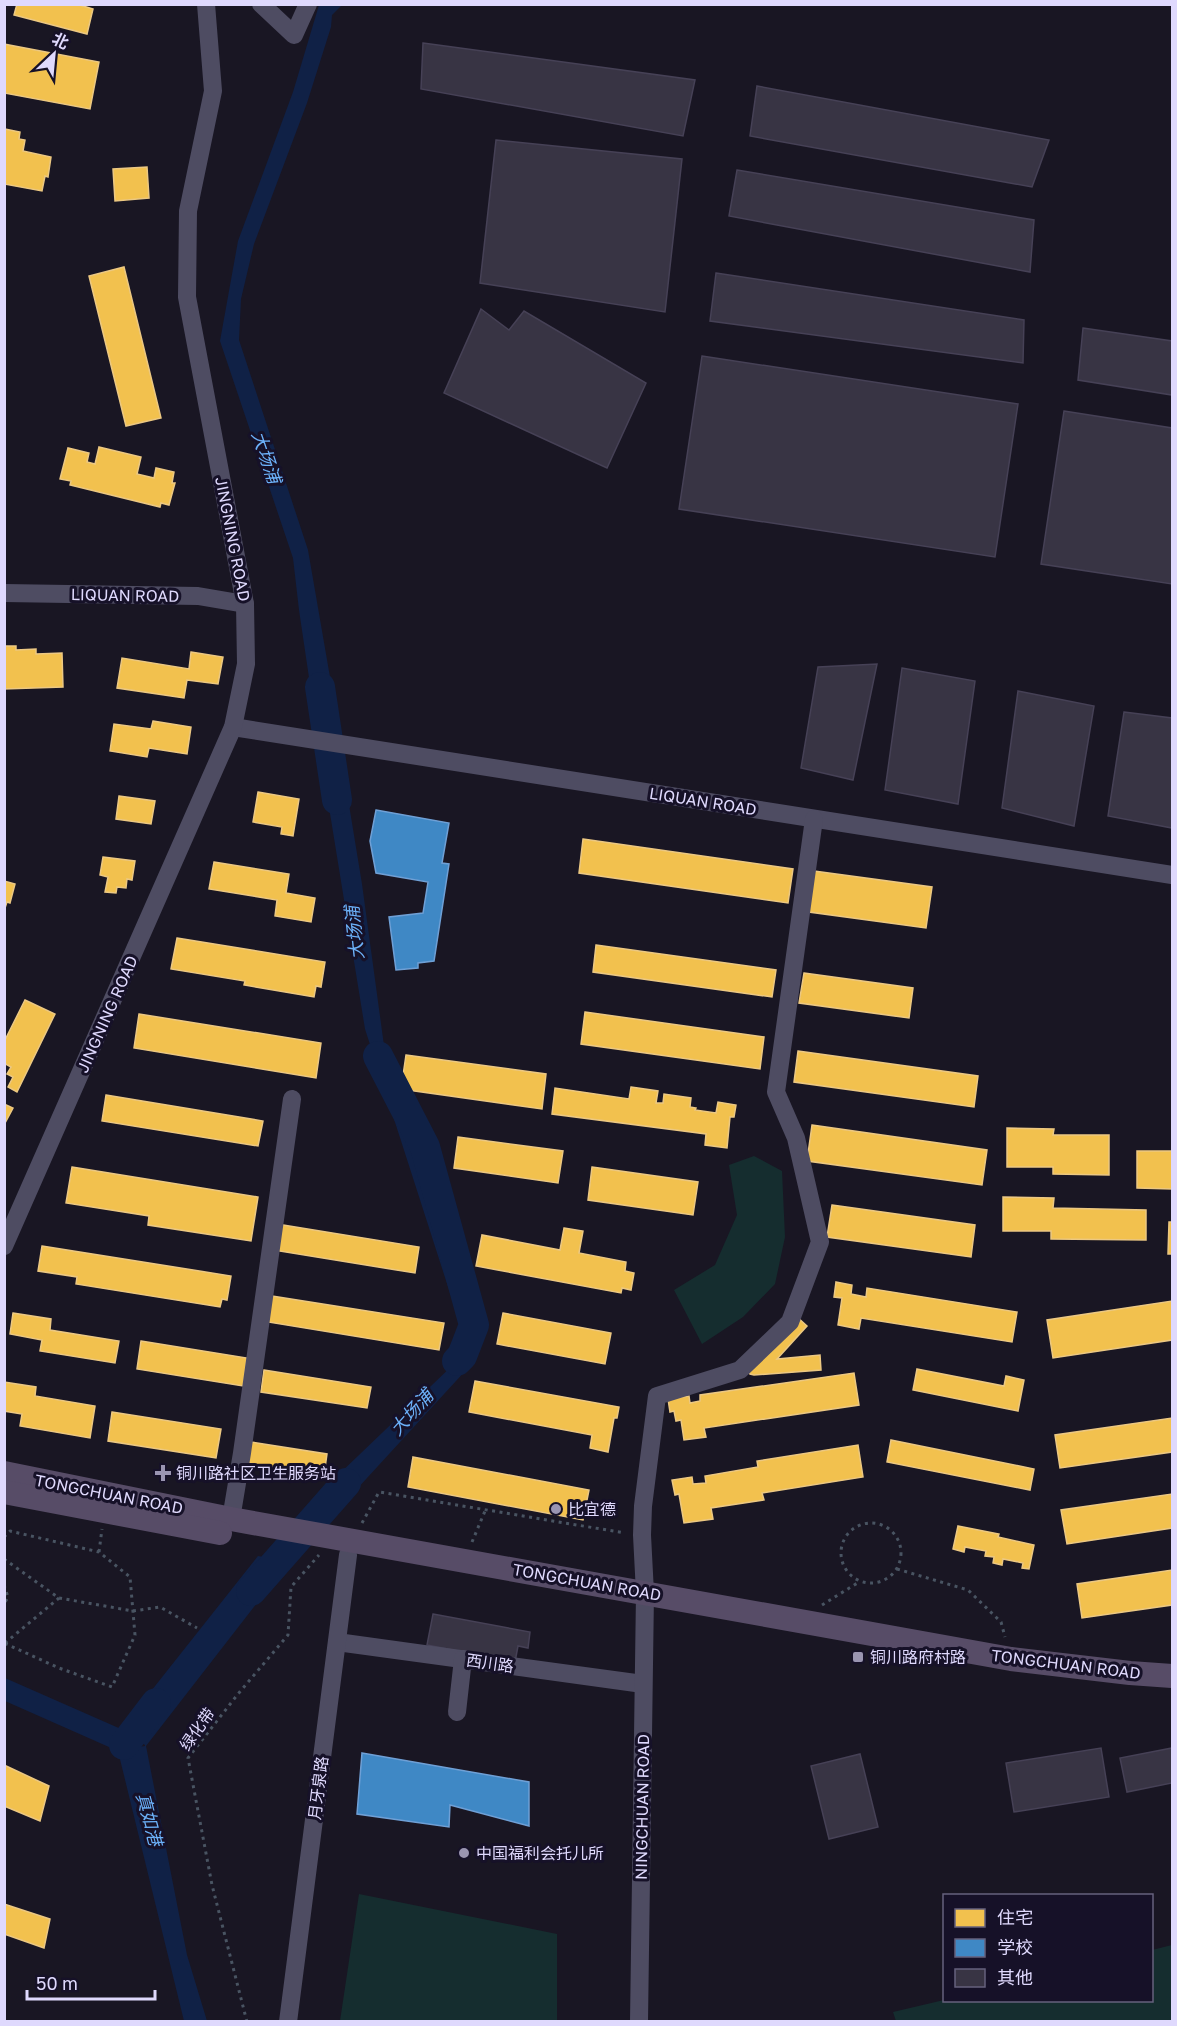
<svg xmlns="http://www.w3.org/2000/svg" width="1177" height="2026" font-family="'Golos Text','Noto Sans SC',sans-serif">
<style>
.green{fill:#152d2f}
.water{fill:#102146;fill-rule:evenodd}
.homes{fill:#f2c14e;stroke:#ecc882;stroke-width:1.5}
.schools{fill:#3f88c5;stroke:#6fa0d6;stroke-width:1.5}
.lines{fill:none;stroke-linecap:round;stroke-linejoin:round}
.river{stroke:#102146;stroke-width:30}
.building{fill:#383444;stroke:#464156;stroke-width:1.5}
.path{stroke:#495462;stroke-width:3;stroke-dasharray:3 4.5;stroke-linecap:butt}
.minor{stroke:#4e4c62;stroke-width:18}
.major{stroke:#574c67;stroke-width:24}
.poi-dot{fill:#9a95b1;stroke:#161128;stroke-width:2}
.labels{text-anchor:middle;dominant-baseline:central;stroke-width:6;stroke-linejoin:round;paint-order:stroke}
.street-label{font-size:16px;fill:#dfd9fd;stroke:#161128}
.poi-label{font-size:16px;fill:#dfd9fd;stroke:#161128;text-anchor:start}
.water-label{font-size:18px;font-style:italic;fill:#6cb1f9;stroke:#161128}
</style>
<rect width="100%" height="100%" fill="#191623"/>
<g class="green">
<path d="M754 1156 782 1171 785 1237 775 1284 743 1317 702 1344 674 1290 715 1265 737 1215 729 1165Z"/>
<path d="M359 1894 557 1934V2021H340Z"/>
<path d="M1172 1945V2021H896L893 2012 944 2000H1152V1950Z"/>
</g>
<g class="water">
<path d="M319 5H342L332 15 331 27 307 103 254 244 241 299 239 340 308 550 339 729 316 725 299 610 293 558 220 341 238 241 293 92Z"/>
<path d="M321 758 342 762 362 884 388 1075 425 1147 474 1325 467 1369 356 1490 319 1513 307 1512 335 1478 455 1363 460 1324 365 1029Z"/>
<path d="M258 1556 293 1563 257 1603 146 1746 187 1955 207 2021H184L118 1751 5 1701V1678L121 1729ZM122 1729 145 1745V1746L118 1750Z"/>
</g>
<g class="homes">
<path d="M17 4H77L93 9 87 34 14 15Z"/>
<path d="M4 44 99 62 90 109 4 93Z"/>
<path d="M5 129 20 132 19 139 25 140 23 151 51 157 48 177 45 176 42 191 4 184Z"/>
<path d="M147 167 149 198 115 201 113 169Z"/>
<path d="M124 267 161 418 126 426 89 276Z"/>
<path d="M99 447 141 457 137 474 154 478 156 468 174 472 172 483H175L169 505 161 503 160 507 70 485 71 481 60 479 68 448 89 453 87 462 95 464Z"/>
<path d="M4 646H16V650L36 649V654L62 653 63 687 4 689Z"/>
<path d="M191 652 223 657 218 684 187 680 184 698 117 688 122 658 189 669Z"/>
<path d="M153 721 191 727 187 754 149 748 147 757 110 751 114 724 151 729Z"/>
<path d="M258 792 299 799 293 836 281 834 282 827 253 822Z"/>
<path d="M119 796 155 801 151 824 116 819Z"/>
<path d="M583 839 793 869 788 903 579 873Z"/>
<path d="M103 857 135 861 132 880 127 879 126 888 117 887 116 893 105 892 108 877 100 875Z"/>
<path d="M214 862 289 874 286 893 315 898 311 922 275 916 277 900 209 889Z"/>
<path d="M814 871 932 887 926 928 809 912Z"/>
<path d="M4 881 15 884 10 903 7 902 4 911Z"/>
<path d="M177 938 325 962 321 987 316 986 314 997 244 985 245 981 171 969Z"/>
<path d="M596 945 776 970 772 997 593 972Z"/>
<path d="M804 973 913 988 909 1018 799 1003Z"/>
<path d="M25 1000 55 1014 17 1092 8 1087 13 1077 7 1074 11 1067 4 1063V1042Z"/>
<path d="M585 1012 764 1037 760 1069 581 1044Z"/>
<path d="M139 1014 321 1043 316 1078 134 1048Z"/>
<path d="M798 1051 978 1076 974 1107 794 1082Z"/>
<path d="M406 1055 546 1074 542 1109 401 1089Z"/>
<path d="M631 1087 658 1091 656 1103H663L664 1094 691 1098 690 1107 696 1108 695 1110 716 1113 718 1102 736 1105 734 1117H730L727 1148 705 1145 706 1134 552 1114 555 1088 629 1099Z"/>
<path d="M106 1095 263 1121 258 1146 102 1121Z"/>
<path d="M4 1104 13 1108 4 1125Z"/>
<path d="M812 1125 987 1150 982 1185 807 1161Z"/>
<path d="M1007 1128 1054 1129 1053 1135H1109V1175L1053 1174V1167H1007Z"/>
<path d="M458 1137 563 1151 558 1183 454 1168Z"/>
<path d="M1137 1151H1172V1189L1137 1188Z"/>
<path d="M72 1167 258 1197 251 1241 148 1225 149 1216 66 1203Z"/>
<path d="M592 1167 698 1182 693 1215 588 1200Z"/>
<path d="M1003 1197 1054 1198 1053 1208 1146 1210V1240L1051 1239V1231H1003Z"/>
<path d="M832 1205 975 1225 971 1257 827 1237Z"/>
<path d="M1169 1222H1172V1254H1168Z"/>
<path d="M277 1224 419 1247 415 1273 273 1250Z"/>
<path d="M564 1228 583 1231 579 1253 626 1262 625 1271 634 1273 631 1290 622 1288 621 1293 476 1266 482 1235 560 1250Z"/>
<path d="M42 1246 231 1276 227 1300 222 1299 220 1307 76 1284 77 1277 38 1271Z"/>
<path d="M836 1282 852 1285 851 1294 866 1297 867 1288 1017 1312 1012 1342 861 1318 859 1329 838 1325 842 1298 834 1297Z"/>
<path d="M272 1296 444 1323 439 1350 268 1322Z"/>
<path d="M1172 1301V1340L1053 1358 1047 1320Z"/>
<path d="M13 1313 51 1319 50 1330 119 1341 115 1363 40 1351 42 1340 10 1334Z"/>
<path d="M503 1313 611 1333 605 1364 497 1344Z"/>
<path d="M796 1316 807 1326 777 1359 820 1355 821 1370 754 1375 750 1374 748 1371Z"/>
<path d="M141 1341 247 1358 243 1386 137 1369Z"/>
<path d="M917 1369 1004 1386 1006 1376 1024 1380 1018 1411 913 1390Z"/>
<path d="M264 1370 371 1387 367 1408 261 1392Z"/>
<path d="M854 1373 859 1405 704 1428 706 1437 684 1440 681 1420 676 1421 674 1411 670 1412 668 1399 689 1396 690 1403 700 1401V1395Z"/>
<path d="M475 1381 619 1407 617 1418H614L608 1452 590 1448 592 1435 469 1412Z"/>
<path d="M4 1382 36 1387 35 1396 95 1406 90 1438 20 1426 22 1414 4 1411Z"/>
<path d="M112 1412 221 1429 216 1458 108 1441Z"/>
<path d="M1172 1418V1452L1060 1468 1055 1435Z"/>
<path d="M891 1440 1034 1469 1030 1490 887 1462Z"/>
<path d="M251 1442 327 1454 324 1475 248 1463Z"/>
<path d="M858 1445 863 1477 762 1493 764 1500 711 1508 713 1519 684 1523 679 1494 675 1495 672 1480 692 1477 693 1484 706 1483 705 1476 758 1467 757 1461Z"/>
<path d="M413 1457 589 1490 583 1520 408 1487Z"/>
<path d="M1172 1494V1528L1067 1544 1061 1510Z"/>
<path d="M958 1526 999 1534 998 1537 1034 1545 1029 1569 1022 1568 1023 1563 1003 1559 1002 1565 993 1563 994 1557 985 1556 986 1551 965 1547 964 1552 953 1549Z"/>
<path d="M1172 1570V1605L1082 1618 1077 1584Z"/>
<path d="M4 1765 49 1786 40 1821 4 1806Z"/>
<path d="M4 1904 50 1919 44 1948 4 1934Z"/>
</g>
<g class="schools">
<path d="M376 810 449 823 442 863 449 864 434 961 418 963V968L396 970 389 917 423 913 428 882 376 873 370 841Z"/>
<path d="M362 1753 529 1782V1826L450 1805 449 1827 357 1814Z"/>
</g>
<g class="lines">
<g class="river">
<path d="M320 687 337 800"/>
<path d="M378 1056 425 1147 474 1325 462 1356 457 1361"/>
<path d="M251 1591 346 1483"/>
<path d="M124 1745 156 1703"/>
</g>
</g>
<g class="building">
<path d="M423 43 695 80 683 136 421 89Z"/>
<path d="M757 86 1049 140 1032 187 750 136Z"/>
<path d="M496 140 682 159 665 312 480 283Z"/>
<path d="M737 170 1034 220 1030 272 729 216Z"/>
<path d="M716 273 1024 320 1023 363 710 321Z"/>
<path d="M481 309 509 330 524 311 646 383 607 468 444 393Z"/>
<path d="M1083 328 1172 341V395L1078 380Z"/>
<path d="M702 356 1018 404 995 557 679 509Z"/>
<path d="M1064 411 1172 428V584L1041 564Z"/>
<path d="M877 664 853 780 801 768 818 667Z"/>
<path d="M902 668 975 681 958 804 885 790Z"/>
<path d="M1018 691 1094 706 1074 826 1002 808Z"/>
<path d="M1124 712 1172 718V828L1108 816Z"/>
<path d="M433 1614 530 1632 528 1648 518 1646 515 1662 427 1645Z"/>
<path d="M1101 1748 1109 1797 1014 1812 1006 1763Z"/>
<path d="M1172 1748V1783L1127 1792 1120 1758Z"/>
<path d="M860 1754 878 1827 829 1839 811 1766Z"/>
</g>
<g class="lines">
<g class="path">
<circle cx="871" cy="1553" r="30"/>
<path d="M362 1523 379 1492 625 1533"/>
<path d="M4 1537 10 1531 99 1552 130 1577 135 1635 112 1687 59 1668 4 1643"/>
<path d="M472 1542 485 1511"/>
<path d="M99 1552 102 1529"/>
<path d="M4 1559 59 1598 133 1611 160 1607 197 1628"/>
<path d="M897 1569 968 1590 1001 1622 1005 1637"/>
<path d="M4 1585 8 1597 4 1604"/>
<path d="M822 1605 859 1582"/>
<path d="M5 1643 59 1598"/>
<path d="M247 2022 212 1885 188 1758 238 1694 288 1635 291 1587 319 1555"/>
</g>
<g class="minor">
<path d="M261 4 294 35 308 4"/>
<path d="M4 593 198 596 245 604"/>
<path d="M233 727 1172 875"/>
<path d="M4 1246 233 727 246 664 245 604 187 297 188 211 213 91 206 4"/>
<path d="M231 1519 242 1453 292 1099"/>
<path d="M337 1642 643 1684"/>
<path d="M457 1712 463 1659"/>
<path d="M288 2022 348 1555"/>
<path d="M639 2022 645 1593 642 1535 643 1506 657 1396 740 1370 790 1322 820 1242 796 1138 776 1092 814 819"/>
</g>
<g class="major">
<path d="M4 1473 231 1519 1011 1659 1130 1673 1172 1676"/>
<path d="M4 1492 220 1533"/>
</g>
</g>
<g class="poi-dot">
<path d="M160 1464h6v6h6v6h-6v6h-6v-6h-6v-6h6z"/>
<circle cx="556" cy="1509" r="6"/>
<rect x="852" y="1651" width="12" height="12" rx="3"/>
<circle cx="464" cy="1853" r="6"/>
</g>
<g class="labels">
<g class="street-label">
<text transform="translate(233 539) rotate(79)">JINGNING ROAD</text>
<text transform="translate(125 595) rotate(1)">LIQUAN ROAD</text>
<text transform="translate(703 801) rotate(9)">LIQUAN ROAD</text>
<text transform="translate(107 1014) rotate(-66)">JINGNING ROAD</text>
<text transform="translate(109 1494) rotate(11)">TONGCHUAN ROAD</text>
<text transform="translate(587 1582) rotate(10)">TONGCHUAN ROAD</text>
<text transform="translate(490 1663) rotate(8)">西川路</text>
<text transform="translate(1066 1664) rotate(7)">TONGCHUAN ROAD</text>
<text transform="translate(197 1729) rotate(-55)">绿化带</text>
<text transform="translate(318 1788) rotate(-83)">月牙泉路</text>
<text transform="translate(642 1807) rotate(-89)">NINGCHUAN ROAD</text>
</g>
<g class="poi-label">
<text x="176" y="1473">铜川路社区卫生服务站</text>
<text x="568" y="1509">比宜德</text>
<text x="870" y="1657">铜川路府村路</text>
<text x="476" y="1853">中国福利会托儿所</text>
</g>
<g class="water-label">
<text transform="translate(267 457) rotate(71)">大场浦</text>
<text transform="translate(354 933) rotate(-96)">大场浦</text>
<text transform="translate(411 1412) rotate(-48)">大场浦</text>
<text transform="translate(150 1819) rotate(75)">真如港</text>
</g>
</g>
<rect width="1177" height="2026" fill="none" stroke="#dfd9fd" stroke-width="12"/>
<rect x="943" y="1894" width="210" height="108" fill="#161128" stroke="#66617d" stroke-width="1.5"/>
<rect x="955" y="1909" width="30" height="18" fill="#f2c14e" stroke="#66617d" stroke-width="1.5"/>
<text x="997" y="1924" font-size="18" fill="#dfd9fd">住宅</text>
<rect x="955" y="1939" width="30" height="18" fill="#3f88c5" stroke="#66617d" stroke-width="1.5"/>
<text x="997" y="1954" font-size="18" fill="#dfd9fd">学校</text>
<rect x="955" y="1969" width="30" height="18" fill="#383444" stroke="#66617d" stroke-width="1.5"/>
<text x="997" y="1984" font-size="18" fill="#dfd9fd">其他</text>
<g transform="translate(54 54) rotate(26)" stroke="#161128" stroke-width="4.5" paint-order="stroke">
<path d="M0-4.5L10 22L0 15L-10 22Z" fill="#dfd9fd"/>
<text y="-9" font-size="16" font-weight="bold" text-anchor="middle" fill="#dfd9fd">北</text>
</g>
<path d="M27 1990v9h128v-9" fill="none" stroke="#dfd9fd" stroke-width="3"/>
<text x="36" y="1990" font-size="18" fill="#dfd9fd" stroke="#161128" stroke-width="4.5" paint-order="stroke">50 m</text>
</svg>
